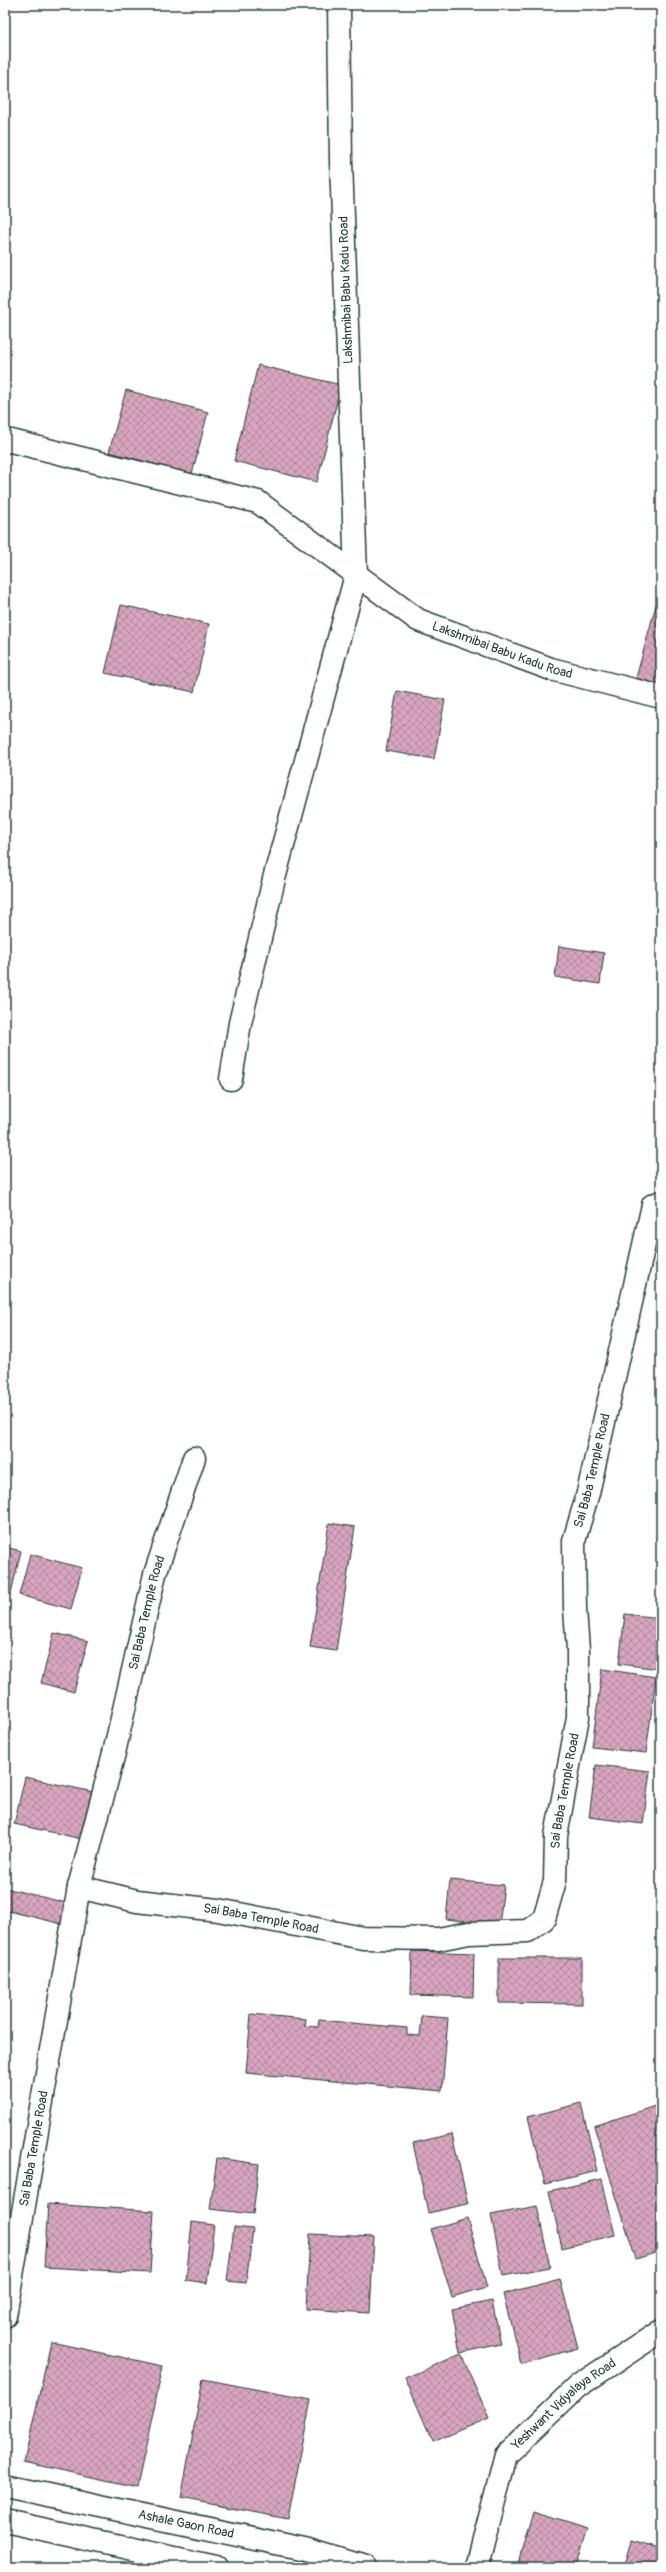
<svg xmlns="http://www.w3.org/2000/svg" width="666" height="2572" font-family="Pangolin,sans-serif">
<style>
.building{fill:url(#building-cross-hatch);stroke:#1f3d34}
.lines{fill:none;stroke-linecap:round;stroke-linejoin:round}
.minor-casing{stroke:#1f3d34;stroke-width:25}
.minor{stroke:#fff;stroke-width:22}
.labels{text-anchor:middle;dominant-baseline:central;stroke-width:3;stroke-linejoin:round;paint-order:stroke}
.street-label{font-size:13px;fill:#1f3d34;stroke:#fff}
</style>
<defs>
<pattern id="building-cross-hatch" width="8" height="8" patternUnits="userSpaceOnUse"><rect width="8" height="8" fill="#d9a5bf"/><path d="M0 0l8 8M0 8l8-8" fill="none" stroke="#af889c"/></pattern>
</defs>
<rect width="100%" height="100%" fill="#fff"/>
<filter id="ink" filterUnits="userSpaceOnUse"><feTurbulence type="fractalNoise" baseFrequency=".025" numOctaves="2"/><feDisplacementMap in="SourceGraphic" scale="8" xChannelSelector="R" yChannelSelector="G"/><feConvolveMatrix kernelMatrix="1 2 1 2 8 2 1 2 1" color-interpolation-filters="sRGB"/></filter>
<g filter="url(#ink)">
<g class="building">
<path d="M258 365 341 385 317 482 234 461Z"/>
<path d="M126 390 208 412 192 474 109 452Z"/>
<path d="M121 605 209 624 194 692 105 673Z"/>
<path d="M656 605 661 606V685L636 678Z"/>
<path d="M397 691 445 700 434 759 386 751Z"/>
<path d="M559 946 604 953 600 984 555 977Z"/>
<path d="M329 1523 355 1527 336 1651 310 1647Z"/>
<path d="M5 1547 21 1551 11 1593 5 1591Z"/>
<path d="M30 1554 82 1568 71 1609 19 1595Z"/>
<path d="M625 1614 661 1618 660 1669 619 1664Z"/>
<path d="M54 1633 88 1641 74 1692 41 1683Z"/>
<path d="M602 1669 656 1677 646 1753 592 1747Z"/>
<path d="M596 1765 650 1771 643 1824 589 1817Z"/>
<path d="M25 1777 93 1792 82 1839 14 1824Z"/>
<path d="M450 1880 504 1885 499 1925 446 1919Z"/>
<path d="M5 1888 71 1904 66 1925 5 1910Z"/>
<path d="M412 1951 474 1953 473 1997 411 1995Z"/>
<path d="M499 1958H582V2004L499 2003Z"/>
<path d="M251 2014 306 2019 305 2026 318 2027 319 2020 407 2028V2035L420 2036 422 2016 448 2018 442 2091 246 2073Z"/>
<path d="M581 2103 597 2171 545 2184 528 2117Z"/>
<path d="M661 2104V2251L636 2259 594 2126Z"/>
<path d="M452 2134 468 2204 428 2213 413 2143Z"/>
<path d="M217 2158 259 2164 253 2214 210 2209Z"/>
<path d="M602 2179 615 2235 562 2248 549 2191Z"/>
<path d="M48 2204 154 2211 150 2273 44 2267Z"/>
<path d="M537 2206 550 2267 503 2276 491 2215Z"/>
<path d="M467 2218 487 2287 452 2297 431 2229Z"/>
<path d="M192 2222 214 2225 207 2283 186 2280Z"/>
<path d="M234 2227 253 2229 246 2283 227 2281Z"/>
<path d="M310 2234 374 2237 370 2313 306 2309Z"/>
<path d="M560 2279 578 2348 521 2364 503 2294Z"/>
<path d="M492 2301 501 2344 460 2353 452 2309Z"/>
<path d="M51 2342 163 2366 137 2487 24 2462Z"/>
<path d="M461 2354 489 2418 433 2442 405 2378Z"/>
<path d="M203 2379 311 2400 288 2519 181 2498Z"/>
<path d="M533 2511 588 2528 576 2567H517Z"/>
<path d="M632 2540 661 2549V2567H624Z"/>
</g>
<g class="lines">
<defs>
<g id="minor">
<path id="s1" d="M5 442 11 441 258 502 418 620 551 669 661 697"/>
<path d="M231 1079 240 1023 274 879 356 575 341 161 339 5"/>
<path id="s2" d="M79 1887 137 1901 218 1910 363 1938 438 1939 469 1933 528 1931 544 1919 555 1881 556 1836 578 1717V1650L575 1609 574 1541 588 1493 653 1205 661 1202"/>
<path id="s3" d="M5 2316 79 1887 114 1753 155 1574 194 1458"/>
<path id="s4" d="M5 2486 309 2550 365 2567"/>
<path d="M5 2521 216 2567"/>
<path id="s5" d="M477 2567 506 2455 578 2386 661 2331"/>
</g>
</defs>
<use href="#minor" class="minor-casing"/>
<use href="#minor" class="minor"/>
</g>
</g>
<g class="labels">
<g class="street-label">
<text transform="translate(346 290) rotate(-92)">Lakshmibai Babu Kadu Road</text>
<text stroke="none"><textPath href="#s1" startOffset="549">Lakshmibai Babu Kadu Road</textPath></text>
<text stroke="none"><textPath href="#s2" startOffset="929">Sai Baba Temple Road</textPath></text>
<text stroke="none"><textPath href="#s3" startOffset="718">Sai Baba Temple Road</textPath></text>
<text stroke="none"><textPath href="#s2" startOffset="605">Sai Baba Temple Road</textPath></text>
<text stroke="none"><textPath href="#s2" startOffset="185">Sai Baba Temple Road</textPath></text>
<text stroke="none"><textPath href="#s3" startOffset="170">Sai Baba Temple Road</textPath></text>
<text stroke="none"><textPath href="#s5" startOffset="193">Yeshwant Vidyalaya Road</textPath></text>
<text stroke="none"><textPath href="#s4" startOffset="185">Ashale Gaon Road</textPath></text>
</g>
</g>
<rect width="666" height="2572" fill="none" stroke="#fff" stroke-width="20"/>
<rect x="10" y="10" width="646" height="2552" fill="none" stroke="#1f3d34" stroke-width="1.5" filter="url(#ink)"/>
</svg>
